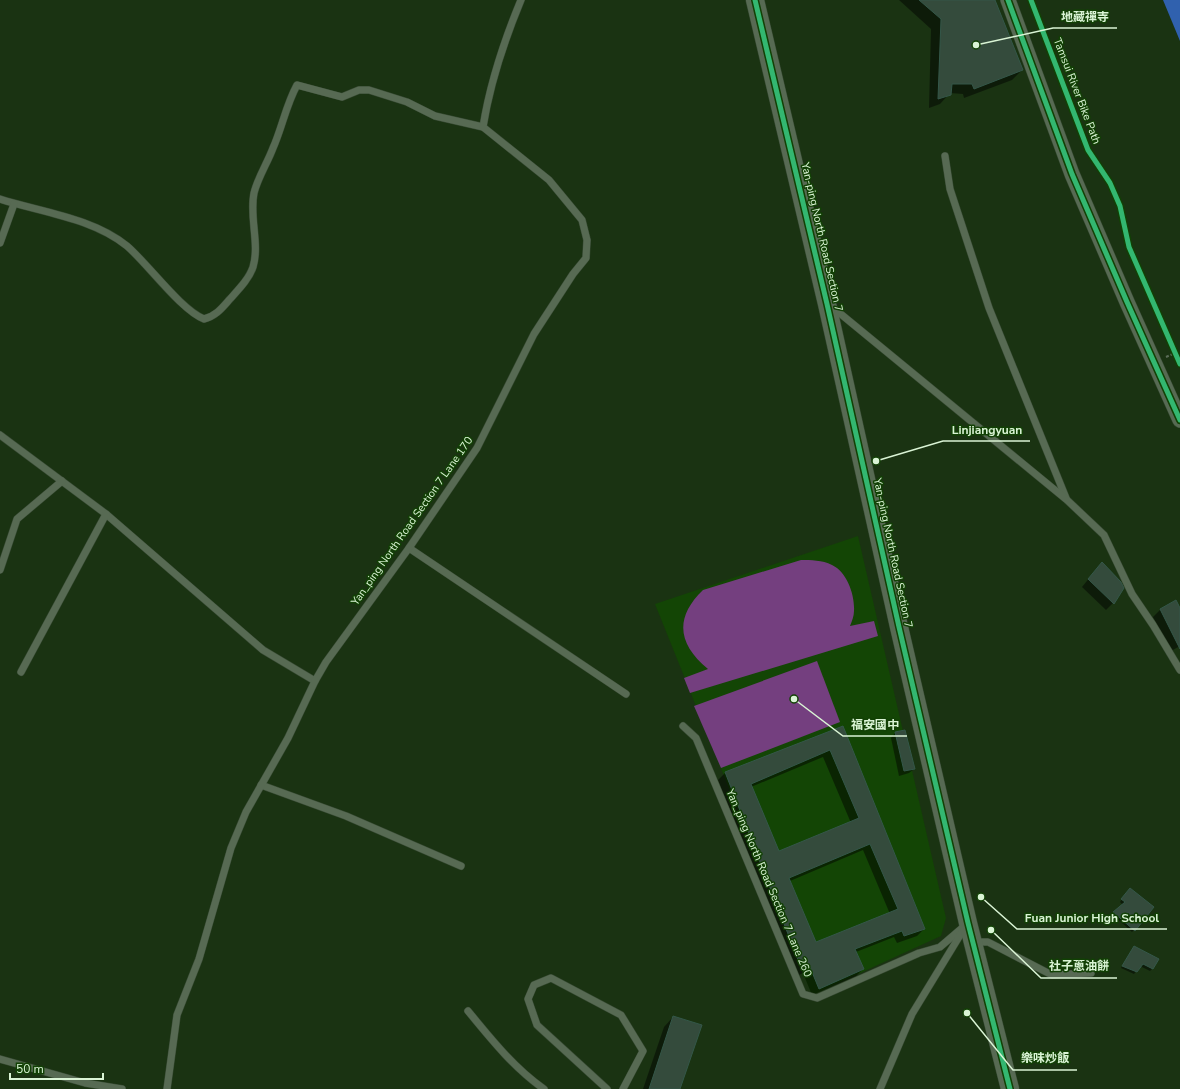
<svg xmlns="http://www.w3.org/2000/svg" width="1180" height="1089" font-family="'Nunito Sans','Noto Sans TC',sans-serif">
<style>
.built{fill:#134505}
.green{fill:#743f7f}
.water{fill:#3061ae}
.shadow{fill:#0007;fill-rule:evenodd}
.building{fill:#344b3c;stroke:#345749;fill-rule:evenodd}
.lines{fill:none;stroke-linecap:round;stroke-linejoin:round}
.service-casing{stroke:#374a33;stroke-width:8}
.minor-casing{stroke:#374a33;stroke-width:16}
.tertiary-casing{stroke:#374a33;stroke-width:19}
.path{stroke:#5b6d58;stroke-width:2;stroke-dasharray:3 2;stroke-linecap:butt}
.service{stroke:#576a53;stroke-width:7}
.minor{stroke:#576a53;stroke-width:15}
.tertiary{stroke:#576a53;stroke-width:18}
.cycleway-casing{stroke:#124105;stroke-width:8}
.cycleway{stroke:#33b770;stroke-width:5}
.labels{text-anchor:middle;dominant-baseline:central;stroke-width:3;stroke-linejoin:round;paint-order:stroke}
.street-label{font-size:11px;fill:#daf4d5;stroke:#124105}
.leader{fill:none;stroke:#daf4d5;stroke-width:1.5}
.callout-dot{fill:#daf4d5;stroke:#124105;stroke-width:1.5}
.callout-label{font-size:12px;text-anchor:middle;font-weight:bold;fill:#daf4d5;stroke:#124105;stroke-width:3;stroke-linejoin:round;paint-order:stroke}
</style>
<rect width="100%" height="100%" fill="#1a3312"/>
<path class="built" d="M858 536 946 918 941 936 812 995 655 604Z"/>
<g class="green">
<path d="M801 560C811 560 822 560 832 565 847 572 855 595 854 611 854 616 852 621 850 626L874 621 878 636 690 693 684 678 708 669C678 644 674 618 703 590Z"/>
<path d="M817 661 840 722 721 768 694 706Z"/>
</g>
<path class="water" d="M1163 0H1180V41Z"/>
<g class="shadow">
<path d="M899 0H994L1022 70 1012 80 964 98 963 94 950 93 940 104 929 108 931 29Z"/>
<path d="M1095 571 1122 588 1113 603 1106 610 1082 587Z"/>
<path d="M1160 610H1180V646L1171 651 1153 617Z"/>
<path d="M842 727 924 929 917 936 897 943 894 937 856 952 863 969 856 976 812 995 803 973 795 977 718 780 725 773ZM823 757 851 823 778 853 751 787ZM863 850 890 914 815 943 790 881Z"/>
<path d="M904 731 914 769 909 773 899 776 891 738 895 733Z"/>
<path d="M1128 891 1134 930 1132 932 1112 914 1123 905 1120 902Z"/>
<path d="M1132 950 1152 969 1150 971 1140 966 1134 974 1121 968Z"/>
<path d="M673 1017 679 1089H643L664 1027Z"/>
</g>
<g class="building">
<path d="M919 0H995L1023 70 974 89 972 84H952L951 95 938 99 941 19Z"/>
<path d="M1102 562 1121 582 1124 588 1114 604 1088 579Z"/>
<path d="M1176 600 1180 608V649L1160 609Z"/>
<path d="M843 726 925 929 904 936 902 931 855 949 864 969 819 989 810 967 802 970 725 772ZM830 750 859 818 779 851 751 784ZM870 844 898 909 816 942 789 878Z"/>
<path d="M905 730 915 769 904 771 895 732Z"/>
<path d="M1130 888 1154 907 1135 931 1113 912 1125 902 1121 899Z"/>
<path d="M1134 946 1159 959 1153 969 1143 964 1137 972 1122 966Z"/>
<path d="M673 1016 702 1025 680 1089H649Z"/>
</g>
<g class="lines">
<defs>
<g id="service">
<path d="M945 156 950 189 989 308 1066 498"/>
<path d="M0 199C41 212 93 218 127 246 148 264 181 310 204 319 216 316 222 308 230 299 239 289 249 279 253 267 260 244 249 217 254 193 258 177 267 164 273 148 282 128 286 105 297 85L342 97 359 90H369L407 102 435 116 483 127"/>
<path d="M0 243 14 204"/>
<path d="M831 306 1067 500 1104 535 1132 594 1153 625 1180 670"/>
<path d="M0 435 106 514 263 650 315 681"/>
<path d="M409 548 626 694"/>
<path d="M0 570 17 519 62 481"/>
<path d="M21 672 106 514"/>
<path d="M683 726 696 738 803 994 817 998 919 953 940 947 968 923"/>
<path d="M261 785 346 816 461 866"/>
<path d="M973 942H988L1052 975 1091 973"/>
<path d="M468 1011C491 1039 514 1068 544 1089"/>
<path d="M0 1059 85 1083 122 1089"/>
<path d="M167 1089 177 1015 199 959 231 848 246 812 288 738 315 681 326 662 409 548 477 448 534 334 573 274 586 258 587 240 582 220 549 180 483 127C490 83 504 41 521 0"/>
<path d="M607 1089 537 1025 528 999 534 985 551 978 621 1015 643 1051 623 1089"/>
<path d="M880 1089 912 1014 962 932"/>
</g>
<path id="minor" d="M1008 0 1072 174 1127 302 1180 420"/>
<path id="tertiary" d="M755 0 827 304 899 627 968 923 1010 1089"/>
</defs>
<use href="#service" class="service-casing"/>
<use href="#minor" class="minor-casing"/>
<use href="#tertiary" class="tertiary-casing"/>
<path class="path" d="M1166 357 1175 353"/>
<use href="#service" class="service"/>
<use href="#minor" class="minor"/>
<use href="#tertiary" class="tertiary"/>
<defs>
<g id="cycleway">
<path d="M755 0 827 304 899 627 968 923 1010 1089"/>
<path d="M1008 0 1072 174 1127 302 1180 420"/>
<path d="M1031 0 1088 150 1110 183 1120 206 1129 247 1180 364"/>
</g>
</defs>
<use href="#cycleway" class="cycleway-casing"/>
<use href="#cycleway" class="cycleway"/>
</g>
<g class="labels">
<g class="street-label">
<text transform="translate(1077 91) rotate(69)">Tamsui River Bike Path</text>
<text transform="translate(822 237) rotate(77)">Yan-ping North Road Section 7</text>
<text transform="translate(412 521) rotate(-55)">Yan_ping North Road Section 7 Lane 170</text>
<text transform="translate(893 553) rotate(78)">Yan-ping North Road Section 7</text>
<text transform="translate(769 883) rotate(67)">Yan_ping North Road Section 7 Lane 260</text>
</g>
</g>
<path class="leader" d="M976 45L1053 28H1117M876 461L943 441H1030M794 699L843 736H907M981 897L1017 929H1167M991 930L1041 978H1117M967 1013L1013 1070H1077"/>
<g class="callout-dot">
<circle cx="976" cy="45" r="4"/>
<circle cx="876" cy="461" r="4"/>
<circle cx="794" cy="699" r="4"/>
<circle cx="981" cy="897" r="4"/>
<circle cx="991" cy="930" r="4"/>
<circle cx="967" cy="1013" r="4"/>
</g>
<g class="callout-label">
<text x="1085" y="21">地藏禪寺</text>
<text x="987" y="434">Linjiangyuan</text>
<text x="875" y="729">福安國中</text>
<text x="1092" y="922">Fuan Junior High School</text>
<text x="1079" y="970">社子蔥油餅</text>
<text x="1045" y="1062">樂味炒飯</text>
</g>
<path d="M10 1073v6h93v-6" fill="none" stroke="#daf4d5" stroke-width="2"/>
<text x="16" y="1073" font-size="12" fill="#daf4d5" stroke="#124105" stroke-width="3" paint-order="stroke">50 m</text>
</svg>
